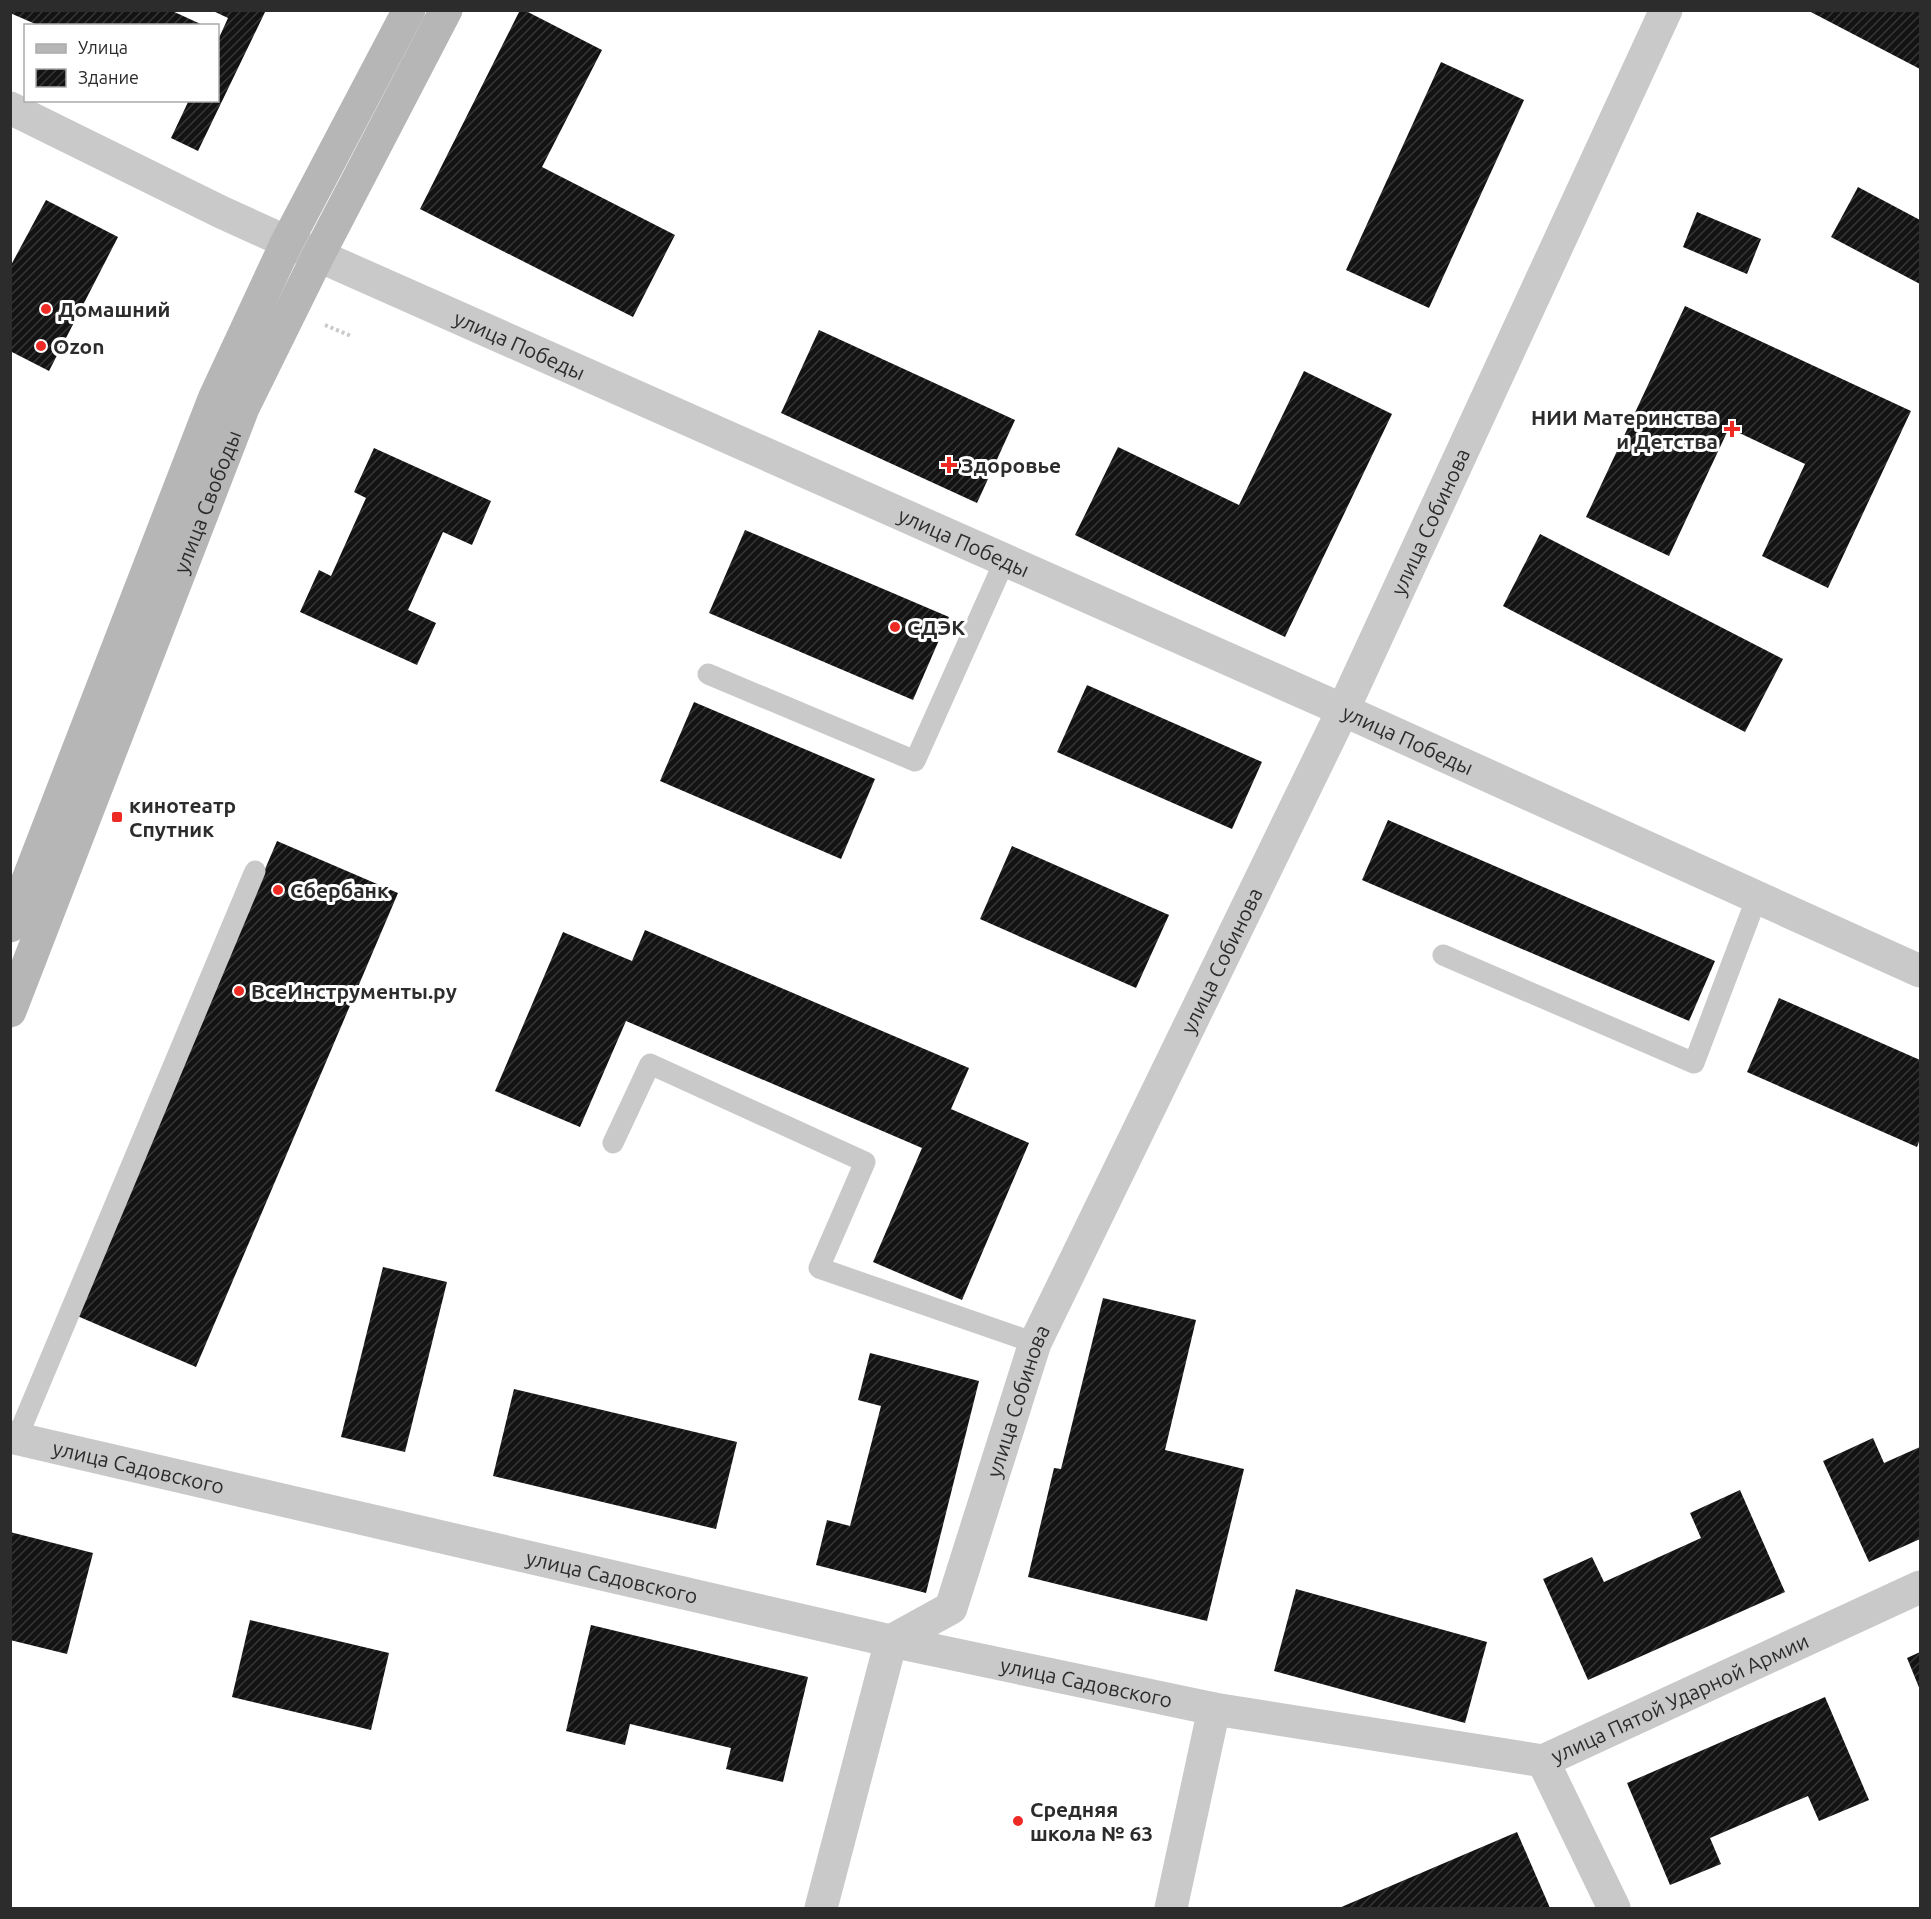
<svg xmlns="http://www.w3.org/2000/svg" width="1931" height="1919" font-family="Ubuntu,sans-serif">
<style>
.building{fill:url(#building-hatch)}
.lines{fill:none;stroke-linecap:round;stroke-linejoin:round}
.path{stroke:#c9c9c9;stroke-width:4;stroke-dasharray:3 3;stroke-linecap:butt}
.service{stroke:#c9c9c9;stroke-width:21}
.minor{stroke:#c9c9c9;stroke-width:33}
.tertiary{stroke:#c9c9c9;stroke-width:33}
.secondary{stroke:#b6b6b6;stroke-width:33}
.poi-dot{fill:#ed2a24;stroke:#fff;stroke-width:2}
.labels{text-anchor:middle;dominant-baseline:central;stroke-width:6;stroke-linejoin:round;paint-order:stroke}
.poi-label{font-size:21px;font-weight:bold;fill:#2c2c2c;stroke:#fff;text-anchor:start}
.street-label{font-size:21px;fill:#2c2c2c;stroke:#fff}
</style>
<defs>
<pattern id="building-hatch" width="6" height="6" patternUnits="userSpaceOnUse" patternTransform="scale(1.5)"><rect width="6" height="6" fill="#131313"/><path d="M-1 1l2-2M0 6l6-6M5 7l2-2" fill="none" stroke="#363636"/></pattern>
</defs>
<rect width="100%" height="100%" fill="#fff"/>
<g class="building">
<path d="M10 10H170L205 26H40L10 13Z"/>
<path d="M211 10H266L198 151 171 138 189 100H218V40L228 18Z"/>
<path d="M520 10H524L602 50 542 167 675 235 633 317 420 209Z"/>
<path d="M1807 10H1920V69Z"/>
<path d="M1441 62 1524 100 1429 308 1346 270Z"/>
<path d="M1858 187 1920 220V284L1831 237Z"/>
<path d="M46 200 118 237 49 371 10 351V267Z"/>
<path d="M1697 212 1761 239 1747 274 1683 247Z"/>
<path d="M1685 306 1911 411 1828 588 1762 556 1805 464 1729 428 1669 556 1586 517Z"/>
<path d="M819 330 1015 420 977 503 781 413Z"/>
<path d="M1304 371 1392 414 1285 637 1075 535 1118 447 1239 505Z"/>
<path d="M374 448 491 501 472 545 443 532 408 610 436 623 417 665 300 612 319 570 331 576 366 498 354 492Z"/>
<path d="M745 530 949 617 913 700 709 613Z"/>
<path d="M1540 534 1783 659 1745 732 1503 606Z"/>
<path d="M1087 685 1262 762 1232 829 1057 752Z"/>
<path d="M694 702 875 779 841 859 660 781Z"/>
<path d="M1388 820 1715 961 1689 1021 1362 880Z"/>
<path d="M277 841 398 893 196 1367 75 1315Z"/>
<path d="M1012 846 1169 915 1136 988 980 919Z"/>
<path d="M645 930 969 1068 951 1109 1029 1143 962 1300 873 1262 922 1148 626 1021 580 1127 495 1091 563 932 632 961Z"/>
<path d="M1779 998 1920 1060V1139L1917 1147 1747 1072Z"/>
<path d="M383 1267 447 1282 405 1452 341 1437Z"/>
<path d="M1103 1298 1196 1320 1165 1450 1244 1469 1207 1621 1028 1577 1054 1468 1061 1469Z"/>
<path d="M870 1353 979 1381 926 1593 816 1565 827 1520 850 1526 881 1406 858 1400Z"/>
<path d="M514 1389 737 1442 716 1529 493 1476Z"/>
<path d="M1873 1438 1884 1463 1920 1447V1539L1869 1562 1823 1461Z"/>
<path d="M1740 1490 1785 1592 1588 1680 1543 1579 1592 1557 1604 1582 1701 1538 1690 1513Z"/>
<path d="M10 1532 93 1553 67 1654 10 1640Z"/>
<path d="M1296 1589 1487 1642 1465 1723 1274 1671Z"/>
<path d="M250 1620 389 1653 371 1730 232 1697Z"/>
<path d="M591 1625 808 1677 783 1782 726 1769 731 1748 630 1724 625 1745 566 1731Z"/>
<path d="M1920 1652V1690L1907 1658Z"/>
<path d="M1825 1697 1869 1800 1819 1821 1808 1796 1710 1838 1721 1864 1670 1885 1627 1783Z"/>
<path d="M1517 1832 1550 1908H1339Z"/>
</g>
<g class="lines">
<path class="path" d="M325 325 351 336"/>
<g class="service">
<path d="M708 674 915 761 1005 560"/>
<path d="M1443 955 1694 1063 1757 897"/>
<path d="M613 1143 650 1064 865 1162 819 1268 1035 1343"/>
<path d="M17 1438 255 871"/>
</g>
<g class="minor">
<path d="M10 108 221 212 287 242"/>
<path id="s1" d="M10 1437 891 1641 1214 1709 1543 1761 1920 1587"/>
<path d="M1543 1761 1614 1908"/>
<path id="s2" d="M821 1908 891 1641 951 1608 1035 1343 1343 710 1666 10"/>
<path d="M1171 1908 1214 1709"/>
</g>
<path class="tertiary" id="s3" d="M292 244 1343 710 1920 971"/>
<g class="secondary">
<path d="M10 926 214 399 287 242 409 10"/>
<path id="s4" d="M10 1011 243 408 318 256 446 10"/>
</g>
</g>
<g class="poi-dot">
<circle cx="46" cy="309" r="6"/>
<circle cx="41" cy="346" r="6"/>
<path d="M1729 420h6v6h6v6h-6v6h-6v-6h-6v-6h6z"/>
<path d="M946 456h6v6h6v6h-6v6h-6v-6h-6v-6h6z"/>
<circle cx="895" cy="627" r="6"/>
<rect x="111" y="811" width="12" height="12" rx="3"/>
<circle cx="278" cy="890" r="6"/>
<circle cx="239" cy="991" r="6"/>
<circle cx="1018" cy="1821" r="6"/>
</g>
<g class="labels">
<g class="poi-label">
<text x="58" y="309">Домашний</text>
<text x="53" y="346">Ozon</text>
<text x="1718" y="417" text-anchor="end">НИИ Материнства<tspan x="1718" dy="24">и Детства</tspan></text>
<text x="961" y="465">Здоровье</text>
<text x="907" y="627">СДЭК</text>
<text x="129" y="805">кинотеатр<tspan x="129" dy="24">Спутник</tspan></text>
<text x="290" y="890">Сбербанк</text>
<text x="251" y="991">ВсеИнструменты.ру</text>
<text x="1030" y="1809">Средняя<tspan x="1030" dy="24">школа № 63</tspan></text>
</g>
<g class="street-label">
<text stroke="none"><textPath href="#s3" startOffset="249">улица Победы</textPath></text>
<text stroke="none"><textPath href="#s4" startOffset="546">улица Свободы</textPath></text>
<text stroke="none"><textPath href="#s2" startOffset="1534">улица Собинова</textPath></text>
<text stroke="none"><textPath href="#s3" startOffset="735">улица Победы</textPath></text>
<text stroke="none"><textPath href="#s3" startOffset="1221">улица Победы</textPath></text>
<text stroke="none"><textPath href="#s2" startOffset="1048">улица Собинова</textPath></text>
<text stroke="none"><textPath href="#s2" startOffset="562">улица Собинова</textPath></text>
<text stroke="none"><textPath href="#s1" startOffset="132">улица Садовского</textPath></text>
<text stroke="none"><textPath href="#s1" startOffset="618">улица Садовского</textPath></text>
<text stroke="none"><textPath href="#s1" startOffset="1104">улица Садовского</textPath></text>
<text stroke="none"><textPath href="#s1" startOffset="1718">улица Пятой Ударной Армии</textPath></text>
</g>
</g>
<rect width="1931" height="1919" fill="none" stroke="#2c2c2c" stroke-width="24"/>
<rect x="24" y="24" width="195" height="78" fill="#ffffff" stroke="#ababab" stroke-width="1.5"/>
<rect x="36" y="44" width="30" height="9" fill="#b6b6b6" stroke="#ababab" stroke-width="1.5"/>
<text x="78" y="54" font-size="18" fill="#2c2c2c">Улица</text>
<rect x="36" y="69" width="30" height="18" fill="url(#building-hatch)" stroke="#ababab" stroke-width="1.5"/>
<text x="78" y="84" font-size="18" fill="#2c2c2c">Здание</text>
</svg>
